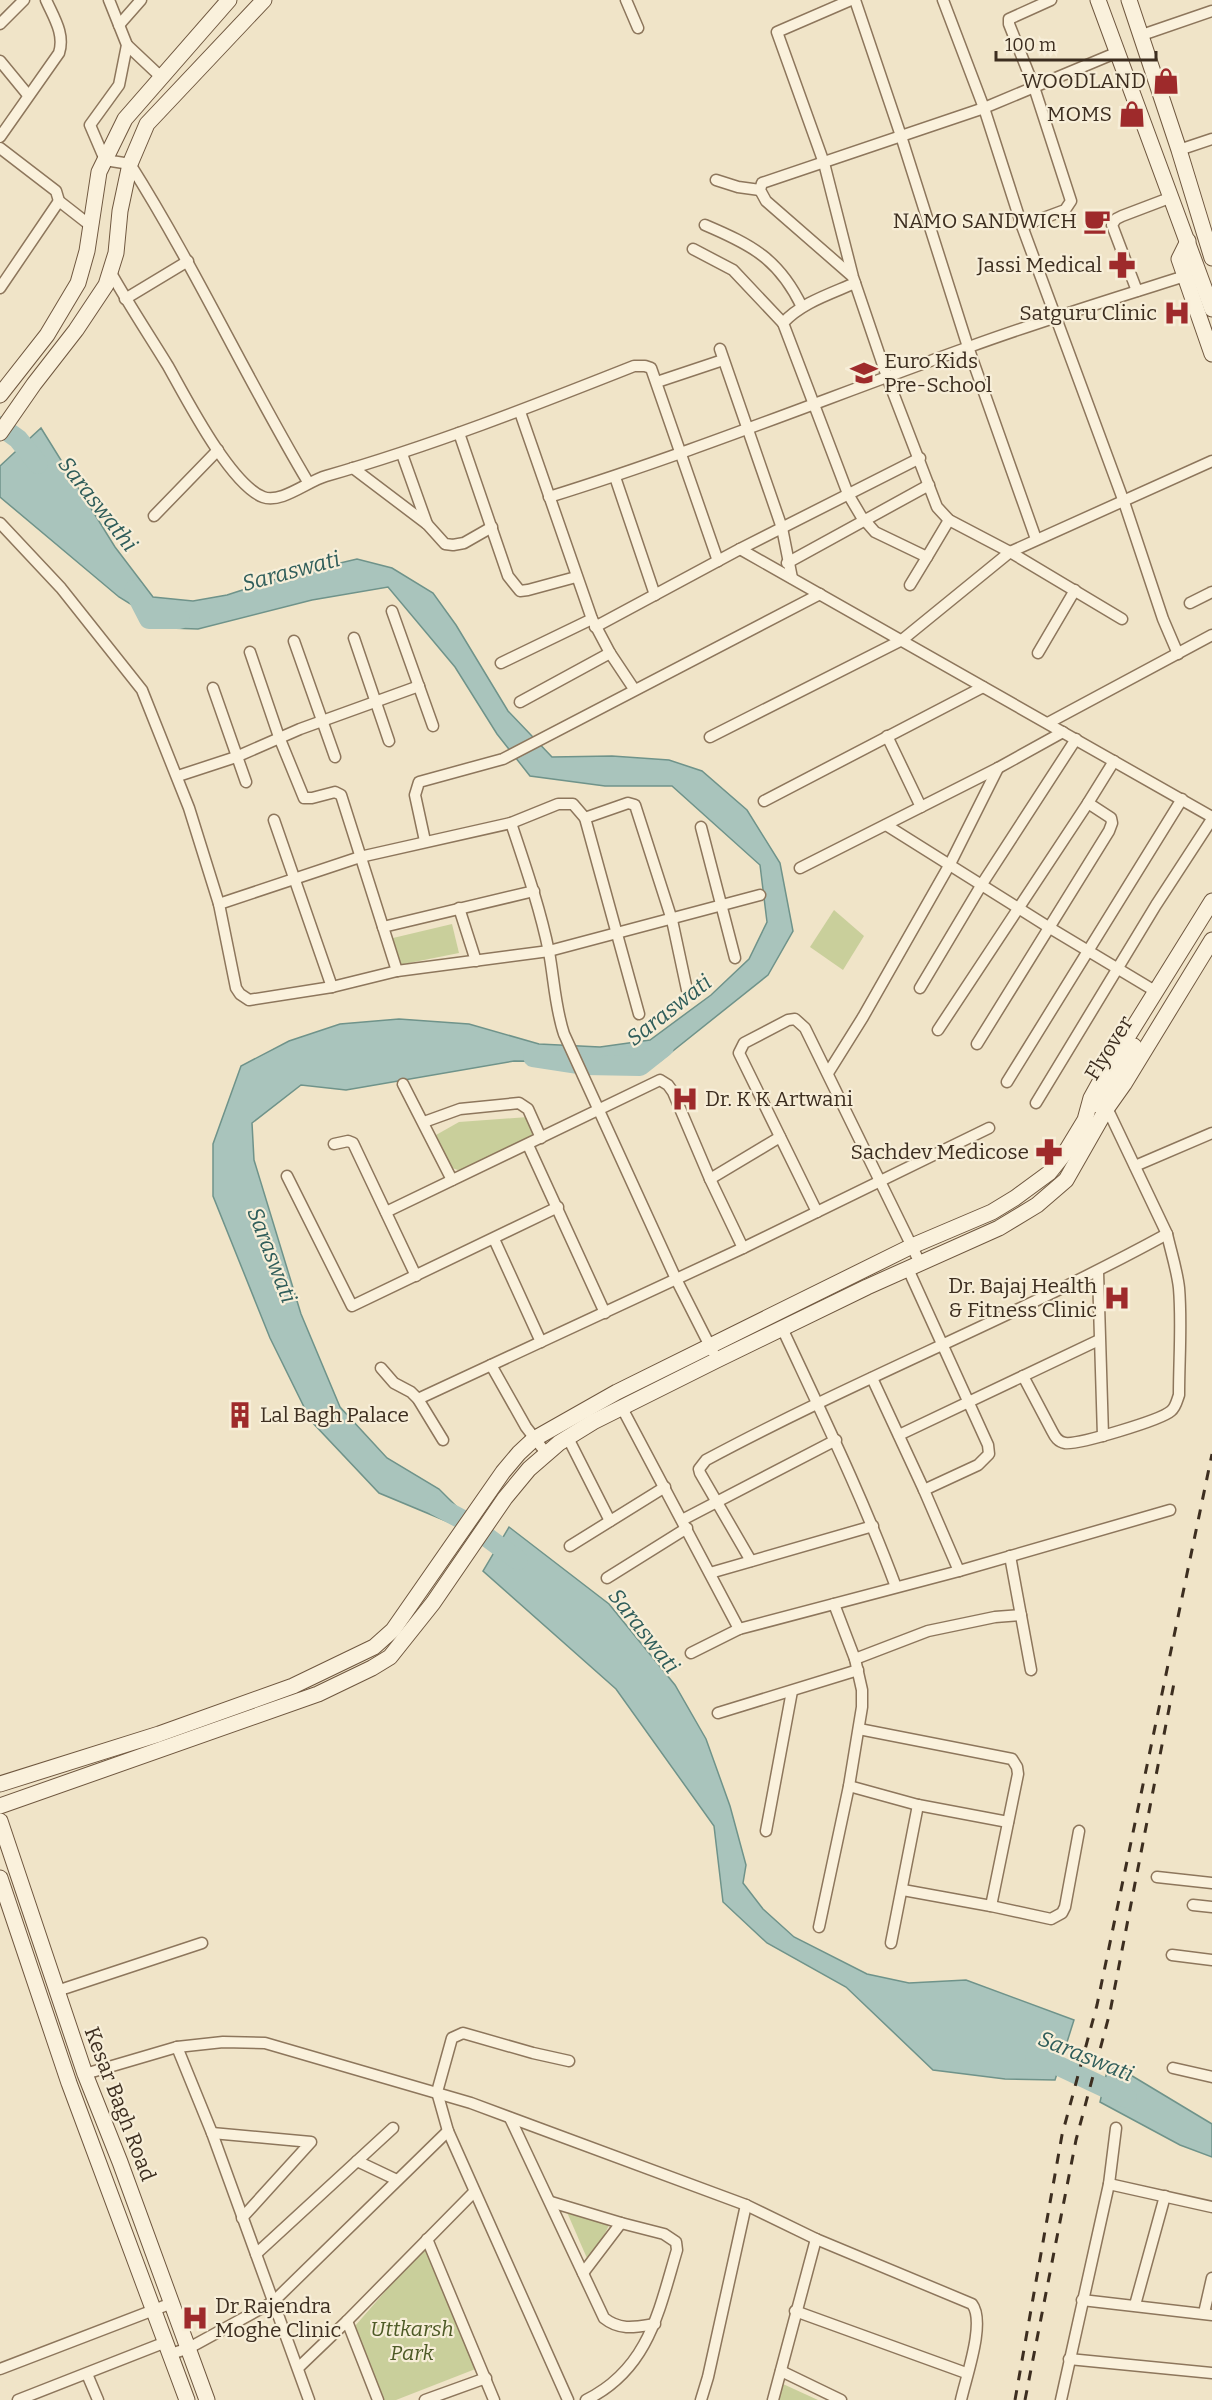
<svg xmlns="http://www.w3.org/2000/svg" width="1212" height="2400" font-family="Bitter,serif">
<style>
.green{fill:#c9cf9b}
.water{fill:#a9c4bc;stroke:#6f938a;stroke-width:1.5}
.lines{fill:none;stroke-linecap:round;stroke-linejoin:round}
.river{stroke:#a9c4bc;stroke-width:20}
.street-casing{stroke:#8d765c;stroke-width:13}
.secondary-casing{stroke:#6f573f;stroke-width:17}
.street{stroke:#faf1dc;stroke-width:10}
.secondary{stroke:#faf1dc;stroke-width:15}
.rail{stroke:#3d2e20;stroke-width:3;stroke-dasharray:10 10;stroke-linecap:butt}
.labels{text-anchor:middle;dominant-baseline:central;stroke-width:4.5;stroke-linejoin:round;paint-order:stroke}
.poi-label{font-size:21px;fill:#3d2e20;stroke:#f7eed8;text-anchor:end}
.street-label{font-size:21px;fill:#3d2e20;stroke:#f7eed8}
.park-label{font-size:21px;font-style:italic;fill:#4d5a26;stroke:#f7eed8}
.water-label{font-size:22px;font-style:italic;fill:#2f5d5a;stroke:#f7eed8}
</style>
<rect width="100%" height="100%" fill="#f0e4c8"/>
<g class="green">
<path d="M834 910 864 936 843 970 810 947Z"/>
<path d="M452 924 459 953 399 965 393 938Z"/>
<path d="M528 1117 536 1136 461 1171 452 1168 436 1135 459 1122Z"/>
<path d="M566 2210 610 2223 590 2265Z"/>
<path d="M424 2247 478 2368 396 2400H383L355 2326Z"/>
<path d="M783 2384 818 2400H779Z"/>
</g>
<g class="water">
<path d="M41 428 115 547 153 597 193 601 227 595 289 575 357 559 392 568 433 593 456 625 508 711 552 757 612 756 669 760 702 771 747 810 780 863 793 931 768 975 659 1062 514 1061 346 1090 301 1085 252 1123 254 1160 301 1314 340 1407 387 1458 439 1489 462 1512 451 1523 379 1493 311 1421 270 1338 213 1196V1144L241 1066 289 1041 340 1024 399 1019 469 1024 539 1044 600 1047 650 1040 711 995 749 959 767 922 760 865 672 786H605L530 776 497 734 455 667 388 587 312 600 198 629 169 628 119 597 0 497V466Z"/>
<path d="M509 1527 609 1604 675 1685 706 1739 730 1806 746 1865 743 1883 763 1909 794 1937 867 1974 909 1983 966 1980 1074 2020 1055 2080 1005 2079 933 2070 846 1987 767 1943 723 1902 714 1826 616 1689 483 1571Z"/>
<path d="M1109 2062 1212 2124V2157L1180 2145 1100 2102Z"/>
</g>
<g class="lines">
<g class="river">
<path d="M0 426 18 439 38 464"/>
<path d="M134 590 149 619H180"/>
<path d="M533 1057 585 1065 640 1066 664 1047"/>
<path d="M435 1505 465 1521 518 1560"/>
<path d="M1035 2059 1059 2066 1127 2098"/>
</g>
<defs>
<g id="street">
<path d="M109 0 127 45 119 85 90 125 105 160 130 164C195 267 246 378 308 482"/>
<path d="M626 0 638 28"/>
<path d="M851 0 777 32 824 163 853 277 887 377 937 507 949 520 1010 552 1122 619"/>
<path d="M855 0 901 136 968 347 1036 539"/>
<path d="M943 0 984 108 1022 226 1124 502 1163 619 1178 654"/>
<path d="M0 24 24 0"/>
<path d="M119 25 141 0"/>
<path d="M1142 35 1212 11"/>
<path d="M127 45 161 77"/>
<path d="M0 61 28 95"/>
<path d="M0 137 59 53C65 34 54 18 46 0"/>
<path d="M0 148 56 191 59 201 91 226"/>
<path d="M1179 150 1212 139"/>
<path d="M716 180 738 187 760 190"/>
<path d="M705 225C752 245 779 259 802 307"/>
<path d="M1022 226 1065 210 1071 201 1034 87 1009 24V19L1051 0"/>
<path d="M693 249 733 270 783 323"/>
<path d="M111 273C129 305 149 335 168 366 186 398 230 484 263 497 281 504 308 481 326 476 431 446 533 406 634 366H645L651 368 718 561"/>
<path d="M852 276 766 201 760 190 762 183 984 108 1118 52"/>
<path d="M855 283C830 294 801 303 783 323L848 494 861 516 875 532 927 557 949 520"/>
<path d="M0 288 59 201"/>
<path d="M1137 291 1112 225 1116 219 1122 216 1172 197"/>
<path d="M125 299 188 261"/>
<path d="M720 349 782 528 792 578"/>
<path d="M657 382 723 360"/>
<path d="M520 412 592 619 610 653 634 689"/>
<path d="M459 433 508 576 520 591 528 590 576 577"/>
<path d="M402 454 427 524"/>
<path d="M353 468 427 524 445 544 453 545 464 543 492 527"/>
<path d="M615 477 655 595"/>
<path d="M549 497C691 453 829 397 969 347 1040 321 1112 299 1185 276"/>
<path d="M154 516 218 450"/>
<path d="M0 523 61 588 142 690 189 808 219 904 236 988 240 994 249 1000 332 987 397 971 549 951 760 895"/>
<path d="M740 549 1212 817"/>
<path d="M787 563 929 485"/>
<path d="M910 585 927 557"/>
<path d="M1190 603 1212 592"/>
<path d="M392 611 433 726"/>
<path d="M595 627 740 549 920 458"/>
<path d="M354 638 389 741"/>
<path d="M294 641 335 757"/>
<path d="M250 652 279 737 304 798H312L335 792 341 795 397 971"/>
<path d="M1038 653 1075 590"/>
<path d="M501 663 592 619"/>
<path d="M213 688 246 782"/>
<path d="M520 702 610 653"/>
<path d="M1048 723 1212 635"/>
<path d="M887 736 921 807"/>
<path d="M710 737 902 640 1010 552 1212 461"/>
<path d="M178 776 236 757 300 729 419 686"/>
<path d="M764 801 983 687"/>
<path d="M585 818 628 803 635 805 672 920 687 990"/>
<path d="M274 820 332 987"/>
<path d="M511 823C525 865 540 908 549 952 554 979 555 1007 564 1034L676 1279 713 1352"/>
<path d="M886 825 1050 928 1155 991"/>
<path d="M701 827 735 958"/>
<path d="M425 841 415 795 419 782 503 759 820 594"/>
<path d="M800 868 998 768 1063 732"/>
<path d="M219 904 360 857 511 823 558 804H573L585 818 639 1014"/>
<path d="M459 908 476 961"/>
<path d="M383 927 534 891"/>
<path d="M920 988 982 884 1076 739"/>
<path d="M938 1030 1088 803 1114 761"/>
<path d="M977 1044 1109 831 1112 823 1111 818 1088 803"/>
<path d="M828 1073 863 1017 950 864 998 768"/>
<path d="M1007 1082 1182 799"/>
<path d="M403 1084 452 1180"/>
<path d="M1036 1103 1156 905 1212 819"/>
<path d="M424 1122 460 1109 519 1103 528 1109 541 1138"/>
<path d="M334 1144 348 1141 353 1143 416 1276"/>
<path d="M528 1145 605 1313"/>
<path d="M1135 1166 1212 1133"/>
<path d="M287 1176 352 1306 558 1207"/>
<path d="M710 1179 780 1137"/>
<path d="M386 1212 660 1080 668 1085 673 1092 710 1179 743 1248"/>
<path d="M817 1212 739 1053 744 1043 788 1020 795 1019 805 1028 920 1263"/>
<path d="M494 1239 541 1342"/>
<path d="M908 1269 988 1445 989 1454 978 1465 924 1490"/>
<path d="M1098 1272 1103 1436"/>
<path d="M782 1328C822 1414 863 1498 896 1587"/>
<path d="M491 1365 526 1427 546 1453"/>
<path d="M381 1368 394 1383 411 1392 418 1399 443 1440"/>
<path d="M1023 1376 1052 1431C1055 1437 1058 1442 1065 1443 1078 1445 1161 1420 1171 1411 1176 1407 1177 1400 1179 1395 1179 1359 1182 1323 1179 1288 1177 1270 1171 1252 1167 1234L1107 1108"/>
<path d="M872 1378 924 1490 959 1571"/>
<path d="M418 1399 743 1248 989 1128"/>
<path d="M622 1408 739 1629"/>
<path d="M899 1435 1099 1340"/>
<path d="M568 1438 610 1521"/>
<path d="M682 1520 836 1440"/>
<path d="M570 1546 665 1487"/>
<path d="M1010 1556 1031 1670"/>
<path d="M751 1561 700 1473 699 1469 706 1460C857 1379 1017 1316 1167 1234"/>
<path d="M710 1573 873 1526"/>
<path d="M607 1578 687 1528"/>
<path d="M691 1653 739 1629 959 1571 1170 1510"/>
<path d="M855 1659 928 1631 995 1617 1021 1615"/>
<path d="M718 1713 858 1670"/>
<path d="M859 1729 1012 1759 1017 1767 1018 1774 991 1906"/>
<path d="M849 1786 918 1805 1008 1822"/>
<path d="M766 1831 792 1691"/>
<path d="M1157 1877 1212 1883"/>
<path d="M903 1890 991 1906 1051 1919 1062 1913 1065 1907 1079 1831"/>
<path d="M1193 1905 1212 1907"/>
<path d="M819 1927 849 1786 862 1707V1690L855 1659 834 1604"/>
<path d="M891 1943 918 1805"/>
<path d="M1172 1955 1212 1960"/>
<path d="M57 1991 202 1943"/>
<path d="M177 2047 212 2133 309 2400"/>
<path d="M1173 2068 1212 2077"/>
<path d="M85 2074 177 2047 223 2042 265 2043 471 2103 746 2205 816 2239 972 2304C986 2322 966 2377 961 2400"/>
<path d="M510 2118 604 2318C620 2331 636 2327 655 2324"/>
<path d="M212 2133 311 2142 242 2218"/>
<path d="M357 2161 397 2180"/>
<path d="M1109 2184 1212 2207"/>
<path d="M551 2202 621 2223 583 2273"/>
<path d="M427 2239 494 2400"/>
<path d="M256 2254 393 2128"/>
<path d="M1082 2300 1212 2315"/>
<path d="M1135 2305 1165 2196"/>
<path d="M795 2311 966 2373"/>
<path d="M1204 2313 1212 2278"/>
<path d="M347 2321 378 2400"/>
<path d="M171 2354 189 2348 273 2302 448 2131"/>
<path d="M1069 2359 1212 2373"/>
<path d="M298 2368 347 2321 474 2192"/>
<path d="M0 2369 172 2303"/>
<path d="M781 2371 841 2400"/>
<path d="M87 2374 98 2400"/>
<path d="M18 2400 166 2342"/>
<path d="M425 2400 486 2378"/>
<path d="M568 2400 448 2131 437 2092 452 2038 463 2033 533 2053 569 2061"/>
<path d="M586 2400C649 2369 659 2310 677 2250L676 2242 664 2234 621 2223"/>
<path d="M701 2400 708 2377 746 2205"/>
<path d="M773 2400 816 2239"/>
<path d="M1061 2400 1109 2184 1116 2128"/>
</g>
<g id="secondary">
<path d="M1098 0 1212 309"/>
<path d="M1129 0 1179 150 1212 258"/>
<path d="M1188 241 1179 259 1212 354"/>
<path d="M0 395 47 335 78 283 87 251 99 172 125 119 229 0"/>
<path d="M0 433 34 384 76 330 106 285 116 253 120 211 130 164 147 124 264 0"/>
<path d="M1098 1105 1134 1046"/>
<path d="M0 1784 159 1734 293 1686 374 1647 393 1630 503 1472 519 1453 534 1439 617 1392 912 1246 992 1212 1015 1198 1049 1173 1065 1153 1085 1120 1091 1098 1102 1078 1212 901"/>
<path d="M0 1806 318 1694 372 1668 390 1657 433 1603 505 1498 529 1469 559 1443 593 1422 717 1360 867 1287 999 1228 1037 1205 1066 1180 1107 1108 1124 1084 1212 940"/>
<path d="M0 1821 85 2074 120 2162 207 2400"/>
<path d="M0 1878 69 2083 187 2400"/>
</g>
</defs>
<use href="#street" class="street-casing"/>
<use href="#secondary" class="secondary-casing"/>
<use href="#street" class="street"/>
<use href="#secondary" class="secondary"/>
<g class="rail">
<path d="M1015 2400 1062 2135 1097 2005 1212 1454"/>
<path d="M1025 2400 1076 2140 1110 2012 1175 1678"/>
</g>
</g>
<defs>
<symbol id="shop-bare" viewBox="-9 -9 18 18"><path d="M-5-2.5h2.3a2.7 3.5 0 0 1 5.4 0H5L5.5 6h-11ZM-1.5-2.5h3a1.5 2.3 0 0 0-3 0Z" fill="#9e2a2b" stroke="#f7eed8" stroke-width="2.5" paint-order="stroke"/></symbol>
<symbol id="cafe-bare" viewBox="-9 -9 18 18"><path d="M-5.5-4.5H6V0H3Q3 3.5 0 3.5H-2.5Q-5.5 3.5-5.5 0ZM3-3.2v2h1.7v-2ZM-6 4.5H4V6H-6Z" fill="#9e2a2b" stroke="#f7eed8" stroke-width="2.5" paint-order="stroke"/></symbol>
<symbol id="pharmacy-bare" viewBox="-9 -9 18 18"><path d="M-2-6h4v4h4v4h-4v4h-4v-4h-4v-4h4Z" fill="#9e2a2b" stroke="#f7eed8" stroke-width="2.5" paint-order="stroke"/></symbol>
<symbol id="hospital-bare" viewBox="-9 -9 18 18"><path d="M-5-5h3v3.5h4V-5h3V5h-3V1.5h-4V5h-3Z" fill="#9e2a2b" stroke="#f7eed8" stroke-width="2.5" paint-order="stroke"/></symbol>
<symbol id="school-bare" viewBox="-9 -9 18 18"><path d="M0-5L7-2L0 1L-7-2ZM-4 1L0 2.5L4 1V4Q0 6-4 4Z" fill="#9e2a2b" stroke="#f7eed8" stroke-width="2.5" paint-order="stroke"/></symbol>
<symbol id="building-bare" viewBox="-9 -9 18 18"><path d="M-4-6H4V6H1V3H-1V6H-4ZM-2.5-4.3h1.7v1.8h-1.7ZM.8-4.3h1.7v1.8H.8ZM-2.5-1h1.7V.8h-1.7ZM.8-1h1.7V.8H.8Z" fill="#9e2a2b" stroke="#f7eed8" stroke-width="2.5" paint-order="stroke"/></symbol>
</defs>
<g fill-rule="evenodd">
<use href="#shop-bare" x="1147" y="62" width="38" height="38"/>
<use href="#shop-bare" x="1113" y="95" width="38" height="38"/>
<use href="#cafe-bare" x="1078" y="202" width="38" height="38"/>
<use href="#pharmacy-bare" x="1103" y="246" width="38" height="38"/>
<use href="#hospital-bare" x="1158" y="294" width="38" height="38"/>
<use href="#school-bare" x="845" y="354" width="38" height="38"/>
<use href="#hospital-bare" x="666" y="1080" width="38" height="38"/>
<use href="#pharmacy-bare" x="1030" y="1133" width="38" height="38"/>
<use href="#hospital-bare" x="1098" y="1279" width="38" height="38"/>
<use href="#building-bare" x="221" y="1396" width="38" height="38"/>
<use href="#hospital-bare" x="176" y="2299" width="38" height="38"/>
</g>
<g class="labels">
<g class="poi-label">
<text x="1146" y="81">WOODLAND</text>
<text x="1112" y="114">MOMS</text>
<text x="1077" y="221">NAMO SANDWICH</text>
<text x="1102" y="265">Jassi Medical</text>
<text x="1157" y="313">Satguru Clinic</text>
<text x="884" y="361" text-anchor="start">Euro Kids<tspan x="884" dy="24">Pre-School</tspan></text>
<text x="705" y="1099" text-anchor="start">Dr. K K Artwani</text>
<text x="1029" y="1152">Sachdev Medicose</text>
<text x="1097" y="1286">Dr. Bajaj Health<tspan x="1097" dy="24">&amp; Fitness Clinic</tspan></text>
<text x="260" y="1415" text-anchor="start">Lal Bagh Palace</text>
<text x="215" y="2306" text-anchor="start">Dr Rajendra<tspan x="215" dy="24">Moghe Clinic</tspan></text>
</g>
<g class="street-label">
<text transform="translate(1109 1048) rotate(-58)">Flyover</text>
<text transform="translate(120 2104) rotate(69)">Kesar Bagh Road</text>
</g>
<g class="park-label">
<text x="412" y="2329">Uttkarsh<tspan x="412" dy="24">Park</tspan></text>
</g>
<g class="water-label">
<text transform="translate(98 504) rotate(52)">Saraswathi</text>
<text transform="translate(291 571) rotate(-15)">Saraswati</text>
<text transform="translate(669 1010) rotate(-38)">Saraswati</text>
<text transform="translate(272 1255) rotate(69)">Saraswati</text>
<text transform="translate(644 1631) rotate(52)">Saraswati</text>
<text transform="translate(1086 2056) rotate(22)">Saraswati</text>
</g>
</g>
<path d="M996 51v9h160v-9" fill="none" stroke="#3d2e20" stroke-width="3"/>
<text x="1005" y="51" font-size="18" fill="#3d2e20" stroke="#f7eed8" stroke-width="4.5" paint-order="stroke">100 m</text>
</svg>
